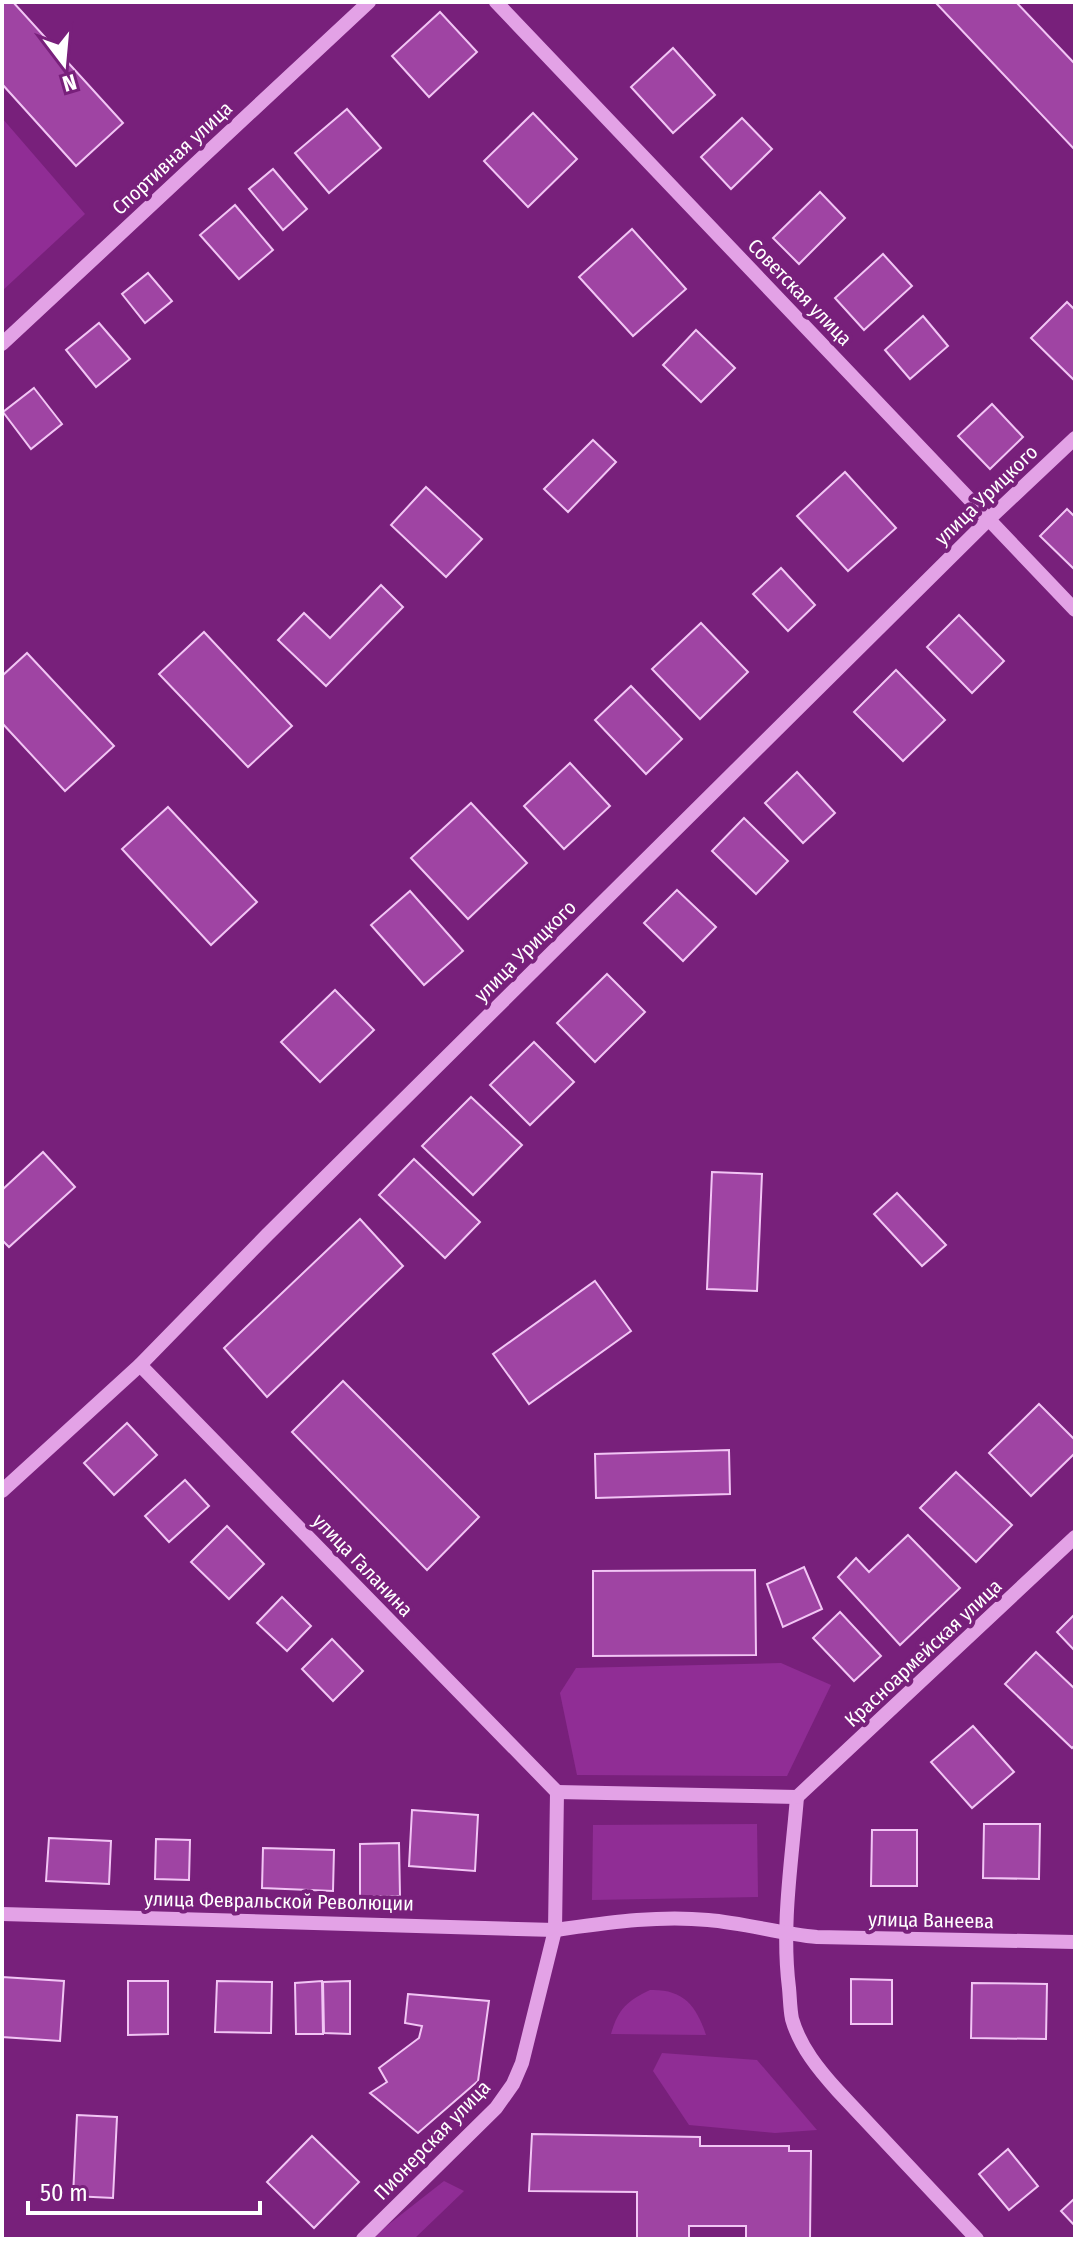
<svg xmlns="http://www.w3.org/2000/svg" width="1077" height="2241" font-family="'Fira Sans Condensed',sans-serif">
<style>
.green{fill:#902d95}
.building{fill:#9f44a3;stroke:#f2c5f5;stroke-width:2}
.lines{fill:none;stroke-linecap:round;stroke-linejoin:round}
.minor{stroke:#e3a2e6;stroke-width:14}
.labels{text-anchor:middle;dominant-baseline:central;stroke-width:8;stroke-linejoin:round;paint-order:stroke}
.street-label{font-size:20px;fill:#fff;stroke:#78207b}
</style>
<rect width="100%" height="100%" fill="#78207b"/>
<g class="green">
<path d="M2 118 85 214 2 291Z"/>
<path d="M781 1663 831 1685 787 1776 577 1775 560 1693 576 1668Z"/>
<path d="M757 1824 758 1897 592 1900 593 1825Z"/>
<path d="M650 1990C683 1989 696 2005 706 2035L611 2034C618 2009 627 2001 650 1990Z"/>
<path d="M662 2053 757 2060 817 2130 775 2133 689 2125 653 2071Z"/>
<path d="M444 2181 464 2191 414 2239H370Z"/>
</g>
<g class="building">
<path d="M2 2H13L123 123 76 166 2 84Z"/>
<path d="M935 2H1016L1075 64V150Z"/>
<path d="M440 12 477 52 429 97 392 56Z"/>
<path d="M673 48 715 95 673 133 631 87Z"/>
<path d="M347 109 381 148 329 193 295 153Z"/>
<path d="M533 113 577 159 528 207 484 161Z"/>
<path d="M742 118 772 149 731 189 701 157Z"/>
<path d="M273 169 307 209 283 230 249 189Z"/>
<path d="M820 192 845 218 799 264 773 238Z"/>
<path d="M235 205 273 250 239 279 200 235Z"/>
<path d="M632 229 686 289 633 336 579 277Z"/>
<path d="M883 254 912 286 864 330 835 298Z"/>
<path d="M148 273 172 301 145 323 122 294Z"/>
<path d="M1067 302 1075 310V381L1031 338Z"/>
<path d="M923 316 948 346 910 379 885 350Z"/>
<path d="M99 323 130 359 96 387 66 350Z"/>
<path d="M696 330 735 368 701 402 663 365Z"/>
<path d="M34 388 62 424 31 449 3 412Z"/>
<path d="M992 404 1023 437 990 469 958 436Z"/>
<path d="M593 440 616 462 568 512 544 489Z"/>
<path d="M845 472 896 528 848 571 797 516Z"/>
<path d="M426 487 482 539 446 577 391 525Z"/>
<path d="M1067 509 1075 517V566L1073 568 1040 536Z"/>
<path d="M781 568 815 605 788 631 753 594Z"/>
<path d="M381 585 403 607 326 686 278 640 304 613 330 638Z"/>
<path d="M959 615 1004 661 972 693 927 647Z"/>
<path d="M701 623 748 672 700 719 652 669Z"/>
<path d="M204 632 292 726 248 767 159 674Z"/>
<path d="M27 653 114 746 65 791 2 723V676Z"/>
<path d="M896 670 945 720 903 761 854 712Z"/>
<path d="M631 686 682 739 646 774 595 720Z"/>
<path d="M570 763 610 806 564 849 524 806Z"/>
<path d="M797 772 835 813 803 843 765 803Z"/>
<path d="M471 803 527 863 468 919 411 858Z"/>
<path d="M168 807 257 902 211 945 122 849Z"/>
<path d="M744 818 788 861 756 894 712 851Z"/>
<path d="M677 890 716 927 683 961 644 923Z"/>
<path d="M410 891 463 951 424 985 371 925Z"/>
<path d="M607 974 645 1012 595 1062 557 1023Z"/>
<path d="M335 990 374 1030 320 1082 281 1042Z"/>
<path d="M534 1042 574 1082 530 1125 490 1085Z"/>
<path d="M471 1097 522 1145 473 1195 422 1146Z"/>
<path d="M43 1152 75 1187 9 1247 2 1240V1190Z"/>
<path d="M414 1159 480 1222 445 1258 379 1195Z"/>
<path d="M712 1172 762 1174 757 1291 707 1289Z"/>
<path d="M897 1193 946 1245 922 1266 874 1214Z"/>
<path d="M360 1219 403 1266 267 1397 224 1348Z"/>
<path d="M595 1281 631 1331 529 1404 493 1354Z"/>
<path d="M343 1381 479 1517 427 1570 292 1432Z"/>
<path d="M1039 1404 1075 1440V1453L1031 1496 989 1453Z"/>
<path d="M127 1423 157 1455 114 1495 84 1463Z"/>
<path d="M729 1450 730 1494 596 1498 595 1454Z"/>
<path d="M956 1472 1012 1525 976 1562 920 1508Z"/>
<path d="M185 1480 209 1506 169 1542 145 1516Z"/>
<path d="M227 1526 264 1564 229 1599 191 1562Z"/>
<path d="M908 1535 960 1588 900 1645 838 1577 856 1558 869 1572Z"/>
<path d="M804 1567 822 1609 783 1627 767 1584Z"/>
<path d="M755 1570 756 1655 593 1656V1571Z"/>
<path d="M282 1597 311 1626 287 1651 257 1623Z"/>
<path d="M840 1612 881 1656 854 1681 813 1638Z"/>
<path d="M1075 1614V1651L1057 1632Z"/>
<path d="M332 1639 363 1671 333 1701 302 1669Z"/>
<path d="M1036 1652 1075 1689V1745L1072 1748 1005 1684Z"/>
<path d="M973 1726 1014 1772 972 1808 931 1762Z"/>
<path d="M412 1810 478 1815 475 1871 409 1866Z"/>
<path d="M984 1824H1040L1039 1879 983 1878Z"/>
<path d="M872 1830H917V1886H871Z"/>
<path d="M49 1838 111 1841 109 1884 46 1881Z"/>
<path d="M156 1839 190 1840 189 1880 155 1879Z"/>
<path d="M399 1843 400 1896 360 1897V1844Z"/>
<path d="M263 1848 334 1850 333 1891 262 1888Z"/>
<path d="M2 1977 64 1981 60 2041 2 2037Z"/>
<path d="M851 1979 892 1980V2024H851Z"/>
<path d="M128 1981H168V2034L128 2035Z"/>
<path d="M217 1981 272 1982 271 2033 215 2032Z"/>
<path d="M322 1981 323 2034H296L295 1983Z"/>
<path d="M350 1981V2034L324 2033 323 1982Z"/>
<path d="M972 1983 1047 1984 1046 2039 971 2038Z"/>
<path d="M408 1994 489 2001 478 2081 418 2133 370 2093 387 2082 379 2068 419 2038 422 2026 405 2023Z"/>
<path d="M77 2115 117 2117 113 2198 73 2196Z"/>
<path d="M532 2134 700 2137V2146H789V2151H811L810 2239H746V2226H689V2239H637V2192L529 2191Z"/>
<path d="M312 2136 359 2182 314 2228 267 2182Z"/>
<path d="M1008 2149 1038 2186 1009 2210 979 2174Z"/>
<path d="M1075 2198V2226L1061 2211Z"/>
</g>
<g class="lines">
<g class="minor">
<path d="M496 2 1075 610"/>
<path d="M2 344 369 2"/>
<path d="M140 1365 557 1792"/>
<path d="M2 1491 140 1365 267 1235 989 519 1075 438"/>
<path d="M557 1792 797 1797"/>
<path d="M797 1797C792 1860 781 1925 789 1988 790 1998 790 2009 792 2019 800 2047 819 2070 838 2091L977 2239"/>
<path d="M797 1797 1075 1537"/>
<path d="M2 1914 555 1930C606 1923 657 1915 708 1920 745 1923 781 1934 817 1937L1075 1942"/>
<path d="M363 2239 496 2108 513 2084 522 2063 555 1930 557 1792"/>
</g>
</g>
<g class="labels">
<g class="street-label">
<text transform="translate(172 158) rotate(-43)">Спортивная улица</text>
<text transform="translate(800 292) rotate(46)">Советская улица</text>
<text transform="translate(986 495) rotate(-44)">улица Урицкого</text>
<text transform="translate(525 951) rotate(-45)">улица Урицкого</text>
<text transform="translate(363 1565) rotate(46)">улица Галанина</text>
<text transform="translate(923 1653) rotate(-43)">Красноармейская улица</text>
<text transform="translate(279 1901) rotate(1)">улица Февральской Революции</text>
<text transform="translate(931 1920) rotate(1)">улица Ванеева</text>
<text transform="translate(432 2140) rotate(-46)">Пионерская улица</text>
</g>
</g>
<rect width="1077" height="2241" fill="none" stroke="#ffffff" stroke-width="8"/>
<g transform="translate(64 64) rotate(164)" stroke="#78207b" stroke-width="6" paint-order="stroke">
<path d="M0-6L14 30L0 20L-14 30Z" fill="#ffffff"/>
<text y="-12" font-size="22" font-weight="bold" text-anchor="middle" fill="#ffffff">N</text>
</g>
<path d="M28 2201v12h232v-12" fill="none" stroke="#ffffff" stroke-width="4"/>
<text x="40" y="2201" font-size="24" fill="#ffffff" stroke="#78207b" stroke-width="6" paint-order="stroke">50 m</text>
</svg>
